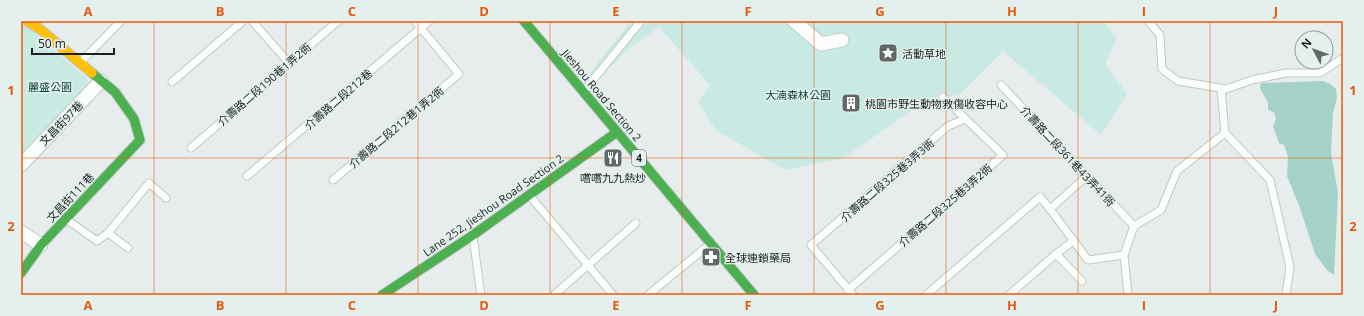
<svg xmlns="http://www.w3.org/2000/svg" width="1364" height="316" font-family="'Open Sans','Noto Sans TC',sans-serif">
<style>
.green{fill:#c9eae3}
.water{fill:#a4d2c8}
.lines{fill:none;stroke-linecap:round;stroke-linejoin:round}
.lane-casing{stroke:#c3c8c7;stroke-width:9}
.street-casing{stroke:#c3c8c7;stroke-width:15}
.fast-casing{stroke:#c3c8c7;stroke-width:11}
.slow-casing{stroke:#c3c8c7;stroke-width:11}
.lane{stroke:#fbfcfc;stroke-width:7}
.street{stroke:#fbfcfc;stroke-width:13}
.fast{stroke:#4caf50;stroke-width:9}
.slow{stroke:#ffc107;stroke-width:9}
.grid{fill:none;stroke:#e8590c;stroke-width:1;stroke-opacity:0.55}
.labels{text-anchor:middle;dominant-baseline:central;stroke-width:3;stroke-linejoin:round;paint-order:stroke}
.shield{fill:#e3f0ed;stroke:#575e5d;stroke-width:1}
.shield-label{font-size:10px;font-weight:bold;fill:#1b201f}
.poi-label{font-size:11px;fill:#1b201f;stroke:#e3f0ed;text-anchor:start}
.street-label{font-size:11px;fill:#1b201f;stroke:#e3f0ed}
.park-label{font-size:11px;fill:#0b443b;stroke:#e3f0ed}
.neatline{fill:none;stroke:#e8590c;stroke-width:1.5}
.grid-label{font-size:13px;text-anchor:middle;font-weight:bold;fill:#e8590c}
</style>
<rect width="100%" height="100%" fill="#e6edec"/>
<g class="green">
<path d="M21 21 88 80V89L21 159Z"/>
<path d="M631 21H1104L1117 39 1105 64 1127 94 1101 135 1003 51 959 95 927 99 844 158 785 170 716 130 698 102 710 85 659 27 627 50 598 80 590 73Z"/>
</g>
<path class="water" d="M1323 81 1330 84 1336 89 1337 98 1333 113 1331 153 1338 193 1334 275 1327 270 1315 254 1300 208 1287 176 1288 157 1284 145 1279 143 1273 126 1276 119 1274 112 1268 110V103L1260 88 1261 83Z"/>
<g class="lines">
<defs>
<g id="lane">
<path d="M252 21 289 63"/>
<path d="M1148 21 1160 35 1162 69 1178 81 1226 89 1252 80 1286 73H1320L1343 58"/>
<path d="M81 62 121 21"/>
<path d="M172 82 243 21"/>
<path d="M1001 85 1134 226"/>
<path d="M1221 89 1225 133"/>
<path d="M584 91 641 21"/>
<path d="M1225 133 1270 180 1290 267 1286 295"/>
<path d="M191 148 338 21"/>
<path d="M247 176 429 21"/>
<path d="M1087 176 1050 209 1088 260 1124 255"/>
<path d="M333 180 459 74 415 21"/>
<path d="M530 196 613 295"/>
<path d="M66 219 97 241 108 233 149 183 166 198"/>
<path d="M108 233 128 248"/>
<path d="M473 237 481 295"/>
<path d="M1056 254 1082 281"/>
<path d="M848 290 1003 155 943 97"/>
<path d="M554 295 636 223"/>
<path d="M648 295 710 244"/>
<path d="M853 295 811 245 948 126 965 119"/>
<path d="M926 295 1040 197 1050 209"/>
<path d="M1009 295 1056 254 1073 241"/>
<path d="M1128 295 1124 255 1134 226 1161 210 1177 171 1225 133"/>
</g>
<g id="street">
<path d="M794 21 821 44 842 40"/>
<path d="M21 165 101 81"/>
<path d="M21 232 41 245"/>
</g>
<g id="fast">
<path d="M524 21 754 295"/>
<path d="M21 273 41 245 140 140 134 119 115 92 92 73"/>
<path d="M382 295 473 235 617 132"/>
</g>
<path id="slow" d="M27 21 41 30 92 73"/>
</defs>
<use href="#lane" class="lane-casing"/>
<use href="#street" class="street-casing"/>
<use href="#fast" class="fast-casing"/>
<use href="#slow" class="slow-casing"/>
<use href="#lane" class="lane"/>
<use href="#street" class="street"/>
<use href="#fast" class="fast"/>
<use href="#slow" class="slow"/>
</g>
<path class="grid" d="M154 21V295M286 21V295M418 21V295M550 21V295M682 21V295M814 21V295M946 21V295M1078 21V295M1210 21V295M21 158H1343"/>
<defs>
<symbol id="sight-square" viewBox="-11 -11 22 22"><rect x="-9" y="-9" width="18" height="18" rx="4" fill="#626867" stroke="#e3f0ed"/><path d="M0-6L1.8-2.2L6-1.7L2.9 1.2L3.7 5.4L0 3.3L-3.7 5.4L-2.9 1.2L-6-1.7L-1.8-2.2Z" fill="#fff"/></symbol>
<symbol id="building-square" viewBox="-11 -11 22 22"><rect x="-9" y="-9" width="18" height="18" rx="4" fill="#626867" stroke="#e3f0ed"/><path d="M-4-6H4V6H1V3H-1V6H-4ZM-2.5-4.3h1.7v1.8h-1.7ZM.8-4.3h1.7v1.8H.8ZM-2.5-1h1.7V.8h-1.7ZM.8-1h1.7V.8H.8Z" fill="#fff"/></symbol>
<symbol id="restaurant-square" viewBox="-11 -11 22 22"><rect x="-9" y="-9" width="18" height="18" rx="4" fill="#626867" stroke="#e3f0ed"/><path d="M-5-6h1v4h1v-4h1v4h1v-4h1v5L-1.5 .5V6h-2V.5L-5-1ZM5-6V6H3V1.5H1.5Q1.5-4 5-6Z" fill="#fff"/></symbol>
<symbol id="pharmacy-square" viewBox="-11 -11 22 22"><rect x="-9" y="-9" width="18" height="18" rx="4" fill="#626867" stroke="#e3f0ed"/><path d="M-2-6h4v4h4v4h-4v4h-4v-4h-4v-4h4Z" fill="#fff"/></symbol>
</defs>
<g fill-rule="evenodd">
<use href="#sight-square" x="877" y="42" width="22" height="22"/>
<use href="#building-square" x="840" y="92" width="22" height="22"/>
<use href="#restaurant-square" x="602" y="147" width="22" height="22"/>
<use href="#pharmacy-square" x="700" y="246" width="22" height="22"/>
</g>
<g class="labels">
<rect class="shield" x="632" y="150" width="14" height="16" rx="3"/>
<g class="shield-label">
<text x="639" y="158">4</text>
</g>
<g class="poi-label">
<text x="902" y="53">活動草地</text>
<text x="865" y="103">桃園市野生動物救傷收容中心</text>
<text x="613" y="177" text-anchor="middle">嚐嚐九九熱炒</text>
<text x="725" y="257">全球連鎖藥局</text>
</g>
<g class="street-label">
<text transform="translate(264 84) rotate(-41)">介壽路二段190巷1弄2衖</text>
<text transform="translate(602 95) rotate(50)">Jieshou Road Section 2</text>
<text transform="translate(338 99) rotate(-41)">介壽路二段212巷</text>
<text transform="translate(61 123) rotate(-46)">文昌街97巷</text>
<text transform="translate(396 127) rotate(-40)">介壽路二段212巷1弄2衖</text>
<text transform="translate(1068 156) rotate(47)">介壽路二段361巷43弄41衖</text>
<text transform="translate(887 180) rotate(-41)">介壽路二段325巷3弄3衖</text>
<text transform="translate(70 197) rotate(-47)">文昌街111巷</text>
<text transform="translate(493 205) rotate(-35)">Lane 252, Jieshou Road Section 2</text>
<text transform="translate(945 205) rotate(-41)">介壽路二段325巷3弄2衖</text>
</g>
<g class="park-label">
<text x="50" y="86">麗盛公園</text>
<text x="798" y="94">大湳森林公園</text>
</g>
</g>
<rect width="1364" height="316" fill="none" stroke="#e3f0ed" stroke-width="44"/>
<g transform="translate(1314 50) rotate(311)"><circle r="19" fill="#e3f0ed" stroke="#939d9b"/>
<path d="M0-3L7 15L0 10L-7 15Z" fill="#626867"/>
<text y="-6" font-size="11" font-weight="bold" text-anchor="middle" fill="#1b201f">N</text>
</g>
<path d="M32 48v6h82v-6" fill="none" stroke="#1b201f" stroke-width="2"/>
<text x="38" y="48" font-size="12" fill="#1b201f" stroke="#e3f0ed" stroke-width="3" paint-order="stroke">50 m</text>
<rect x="22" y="22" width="1320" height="272" class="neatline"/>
<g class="grid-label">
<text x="88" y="16">A</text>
<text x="220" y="16">B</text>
<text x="352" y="16">C</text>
<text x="484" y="16">D</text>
<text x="616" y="16">E</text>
<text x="748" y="16">F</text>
<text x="880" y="16">G</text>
<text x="1012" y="16">H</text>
<text x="1144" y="16">I</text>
<text x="1276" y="16">J</text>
<text x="11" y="95">1</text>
<text x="1353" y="95">1</text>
<text x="11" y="231">2</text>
<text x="1353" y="231">2</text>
<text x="88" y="310">A</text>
<text x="220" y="310">B</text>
<text x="352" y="310">C</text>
<text x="484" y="310">D</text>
<text x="616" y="310">E</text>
<text x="748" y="310">F</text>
<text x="880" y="310">G</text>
<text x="1012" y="310">H</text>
<text x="1144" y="310">I</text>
<text x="1276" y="310">J</text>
</g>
</svg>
